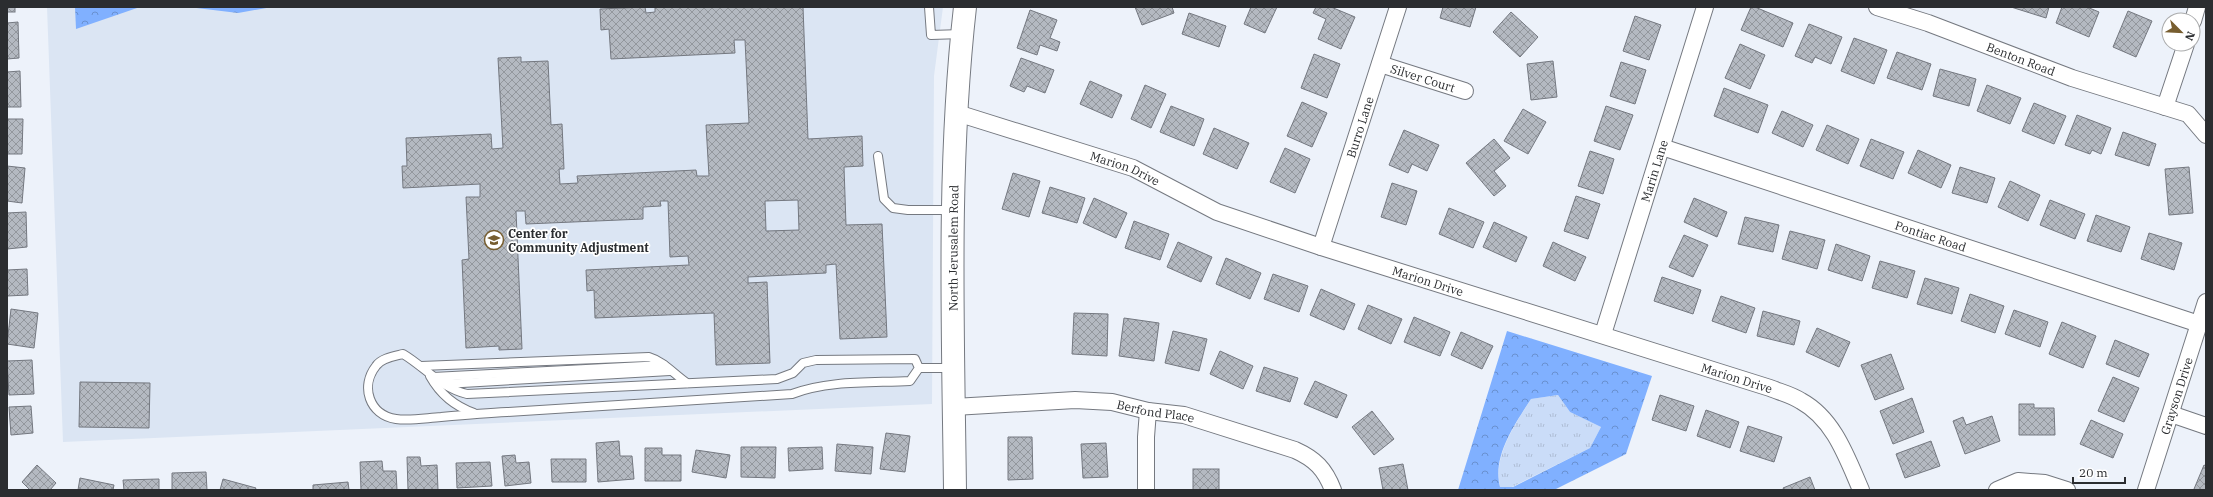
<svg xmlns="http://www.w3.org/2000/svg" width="2213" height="497" font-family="'IBM Plex Serif',serif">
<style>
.built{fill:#dbe5f3}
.grass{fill:url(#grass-tufts)}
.forest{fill:url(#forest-crowns);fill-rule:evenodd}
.building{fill:url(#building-cross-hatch);stroke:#747880;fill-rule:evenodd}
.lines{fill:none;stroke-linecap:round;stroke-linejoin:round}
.lane-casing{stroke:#757980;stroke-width:10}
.street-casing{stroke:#757980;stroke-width:18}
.secondary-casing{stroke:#757980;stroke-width:24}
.lane{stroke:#fff;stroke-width:8}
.street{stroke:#fff;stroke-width:16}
.secondary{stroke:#fff;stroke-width:22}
.labels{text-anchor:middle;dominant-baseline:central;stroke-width:3.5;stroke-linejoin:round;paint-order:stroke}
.street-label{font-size:12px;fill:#2b2d30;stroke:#fff}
.poi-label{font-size:12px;font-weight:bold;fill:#2b2d30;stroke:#fff;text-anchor:start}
</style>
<defs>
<pattern id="grass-tufts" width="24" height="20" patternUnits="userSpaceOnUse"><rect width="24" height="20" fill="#cadcf8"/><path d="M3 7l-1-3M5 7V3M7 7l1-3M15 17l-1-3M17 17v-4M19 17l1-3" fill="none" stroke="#aebdd5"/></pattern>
<pattern id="forest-crowns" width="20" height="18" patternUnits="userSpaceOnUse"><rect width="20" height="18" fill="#80b0ff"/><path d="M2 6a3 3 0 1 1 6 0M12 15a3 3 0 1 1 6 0" fill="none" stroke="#6990cf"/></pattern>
<pattern id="building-cross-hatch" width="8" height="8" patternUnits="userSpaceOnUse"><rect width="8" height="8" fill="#b4b9c1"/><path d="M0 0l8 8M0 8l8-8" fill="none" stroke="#93979d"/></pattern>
</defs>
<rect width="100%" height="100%" fill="#edf2fa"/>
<path class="built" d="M47 7H943L934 76 932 404 63 442Z"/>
<path class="grass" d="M1558 395 1570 412 1601 427 1590 448 1512 487H1500C1493 455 1515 425 1531 399Z"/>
<g class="forest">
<path d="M75 7H140L76 29Z"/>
<path d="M188 7H272L238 13Z"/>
<path d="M1507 331 1652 376 1626 454 1554 490H1458ZM1558 395 1570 412 1601 427 1590 448 1513 487H1500C1492 456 1515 424 1531 399Z"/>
</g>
<g class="building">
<rect x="7" y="7" width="8" height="5"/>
<path d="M645 7 646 13 655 12V7H803L808 139 862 136 863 166 844 167 846 225 882 224 887 337 840 339 836 264 826 265V273L748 277V283L767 282 770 363 716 365 714 313 595 318 594 290 587 291 586 270 689 265 688 256 670 257 668 201H660L661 206 643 207V219L526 224 525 211H516L522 349 499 350V346L466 348 462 260 469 259 466 197H480V184L403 188 402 166H407L406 138 491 134 492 149 503 148 498 58 521 57V62L548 61 551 125 562 124 564 169H559L560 184 578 183 577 176 696 170 697 176H709L706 125 749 123 745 40H734L735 53 611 59 609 29 601 30 600 9ZM798 200 799 230 766 231 765 201Z"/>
<path d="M1135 7H1172L1174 13 1142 25Z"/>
<path d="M1251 7H1277L1265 33 1244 24Z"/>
<path d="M1316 7H1331L1355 17 1341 49 1318 39 1326 19 1313 13Z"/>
<path d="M1443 7H1476L1470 27 1440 18Z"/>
<path d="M1751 7H1755L1793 23 1783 47 1741 30Z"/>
<path d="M2011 7H2049L2046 18Z"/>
<path d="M2062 7H2087L2099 12 2089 37 2056 23Z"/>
<path d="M1030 10 1057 20 1050 38 1060 42 1057 51 1040 45 1037 55 1017 48Z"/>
<path d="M2128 11 2152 21 2136 57 2113 47Z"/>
<path d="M1511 12 1538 37 1520 57 1493 32Z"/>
<path d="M1189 13 1226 26 1219 47 1182 34Z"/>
<path d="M1635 16 1661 25 1649 60 1623 51Z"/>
<path d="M18 22 19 58 7 59V23Z"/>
<path d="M1809 24 1842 37 1831 64 1815 57 1812 63 1795 56Z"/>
<path d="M1854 38 1887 50 1874 84 1841 71Z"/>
<path d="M1740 44 1765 55 1750 89 1725 78Z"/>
<path d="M1897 52 1931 64 1922 90 1887 78Z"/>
<path d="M1314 54 1340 64 1327 98 1301 88Z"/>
<path d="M1021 58 1054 70 1045 93 1027 86 1024 92 1010 86Z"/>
<path d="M1553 61 1557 97 1531 100 1527 64Z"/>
<path d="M1621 62 1646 70 1635 104 1610 96Z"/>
<path d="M1940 69 1976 79 1969 106 1933 96Z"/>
<path d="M20 71 21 107H7V72Z"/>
<path d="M1090 81 1122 95 1112 118 1080 104Z"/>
<path d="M1145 85 1166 94 1151 128 1131 119Z"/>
<path d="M1987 85 2021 98 2010 124 1977 111Z"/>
<path d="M1724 88 1768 105 1758 133 1714 116Z"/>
<path d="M1302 102 1327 113 1312 147 1287 136Z"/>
<path d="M2034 103 2066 116 2054 144 2022 131Z"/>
<path d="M1171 106 1204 119 1194 146 1160 132Z"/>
<path d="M1606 106 1633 115 1620 150 1594 141Z"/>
<path d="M1523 109 1546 122 1528 154 1504 141Z"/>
<path d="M1782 111 1813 125 1803 147 1772 133Z"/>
<path d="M2077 115 2111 128 2101 154 2092 150 2090 154 2065 145Z"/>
<path d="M7 119H23L22 154H7Z"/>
<path d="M1827 125 1859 139 1848 164 1816 150Z"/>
<path d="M1214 128 1249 143 1237 169 1203 154Z"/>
<path d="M1404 130 1439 145 1427 171 1412 164 1408 173 1389 165Z"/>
<path d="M2123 132 2156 144 2149 166 2115 155Z"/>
<path d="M1494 139 1510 158 1494 171 1506 186 1494 196 1466 163Z"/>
<path d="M1871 139 1904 152 1893 179 1860 166Z"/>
<path d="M1285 148 1310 159 1295 193 1270 182Z"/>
<path d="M1918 150 1951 165 1941 188 1908 173Z"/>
<path d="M1590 151 1614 159 1603 194 1578 186Z"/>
<path d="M7 166 25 168 22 203 7 201Z"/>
<path d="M1960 167 1995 178 1987 203 1952 193Z"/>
<path d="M2189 167 2193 213 2169 215 2165 169Z"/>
<path d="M1013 173 1040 181 1029 217 1002 209Z"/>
<path d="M2010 181 2040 195 2028 221 1998 207Z"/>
<path d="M1392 183 1417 191 1406 225 1381 217Z"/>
<path d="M1050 187 1085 198 1077 223 1042 213Z"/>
<path d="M1576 196 1600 204 1588 239 1564 231Z"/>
<path d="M1094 198 1127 213 1116 238 1083 223Z"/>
<path d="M1694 198 1727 212 1717 237 1684 222Z"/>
<path d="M2050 200 2085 214 2075 239 2040 225Z"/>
<path d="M1449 208 1484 222 1473 248 1439 234Z"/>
<path d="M26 212 27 247 7 249V213Z"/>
<path d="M2096 215 2130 227 2121 252 2087 241Z"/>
<path d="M1745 217 1779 225 1773 252 1738 244Z"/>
<path d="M1134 221 1169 234 1160 260 1125 248Z"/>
<path d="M1494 222 1527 237 1516 262 1483 247Z"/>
<path d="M1790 231 1825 240 1817 269 1782 259Z"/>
<path d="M2149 233 2182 243 2174 270 2141 259Z"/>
<path d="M1684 235 1708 245 1693 277 1669 267Z"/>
<path d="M1178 242 1212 257 1201 282 1167 267Z"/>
<path d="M1553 242 1586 257 1575 281 1543 266Z"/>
<path d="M1836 244 1870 256 1862 281 1828 270Z"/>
<path d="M1226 258 1261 273 1250 299 1216 284Z"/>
<path d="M1880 261 1915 271 1907 298 1872 288Z"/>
<path d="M27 269 28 295 7 296V270Z"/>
<path d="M1273 274 1308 286 1299 312 1264 299Z"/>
<path d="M1662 277 1701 290 1693 314 1654 301Z"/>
<path d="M1925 278 1959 288 1952 314 1917 304Z"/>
<path d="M1321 289 1355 304 1344 330 1310 315Z"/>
<path d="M1970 294 2004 306 1995 333 1961 321Z"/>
<path d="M1721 296 1755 308 1746 333 1712 321Z"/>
<path d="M1368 305 1402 319 1391 344 1358 329Z"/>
<path d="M11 309 38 313 34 348 7 344Z"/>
<path d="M2014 310 2048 322 2040 347 2005 334Z"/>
<path d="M1763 311 1800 321 1794 345 1757 336Z"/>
<path d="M1074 313 1108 314 1107 356 1072 354Z"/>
<path d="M1414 317 1450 332 1440 356 1404 342Z"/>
<path d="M1124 318 1159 323 1154 361 1119 356Z"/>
<path d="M2062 322 2096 336 2083 368 2049 354Z"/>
<path d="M1817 328 1850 342 1839 367 1806 352Z"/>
<path d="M1173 331 1207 339 1199 371 1165 363Z"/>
<path d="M1461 332 1493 346 1482 369 1451 355Z"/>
<path d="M2115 340 2149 354 2139 377 2106 364Z"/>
<path d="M1220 351 1253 366 1243 389 1210 374Z"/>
<path d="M1891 354 1904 389 1875 400 1861 365Z"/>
<path d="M32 360 34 394 9 395 7 361Z"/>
<path d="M1264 367 1298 378 1290 402 1256 391Z"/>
<path d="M2113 377 2139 388 2124 422 2098 411Z"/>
<path d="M1315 381 1347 395 1337 418 1304 404Z"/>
<path d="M80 382 150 383 149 428 79 427Z"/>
<path d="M1660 395 1694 406 1686 431 1652 420Z"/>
<path d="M1912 398 1924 432 1893 444 1880 411Z"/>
<path d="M2019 404H2034V408H2054L2055 435H2019Z"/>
<path d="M31 406 33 433 11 435 9 407Z"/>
<path d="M1706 410 1739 422 1730 448 1697 436Z"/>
<path d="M1372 411 1394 439 1374 455 1352 427Z"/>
<path d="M1992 416 2000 441 1965 454 1953 421 1963 417 1966 425Z"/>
<path d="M2091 420 2123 434 2113 458 2080 444Z"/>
<path d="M1748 426 1782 437 1774 462 1740 451Z"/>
<path d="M886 433 910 436 905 472 880 469Z"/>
<path d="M1008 437H1032L1033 479 1008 480Z"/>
<path d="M619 441 620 456H632L634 479 598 482 596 443Z"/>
<path d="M1931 441 1940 466 1905 478 1896 454Z"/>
<path d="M1106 443 1108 477 1083 478 1081 444Z"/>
<path d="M837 444 873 447 871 474 835 471Z"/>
<path d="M741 447H776L775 478 741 477Z"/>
<path d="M822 447 823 469 789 471 788 448Z"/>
<path d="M645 448H662V455H681V481H645Z"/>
<path d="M696 450 730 455 726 478 692 472Z"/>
<path d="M515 455 516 463 529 462 531 483 505 486 502 456Z"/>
<path d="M407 457H420L421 466 437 465 438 490H408Z"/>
<path d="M551 459H586V482H552Z"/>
<path d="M382 461 383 471H396L397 490H361L360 462Z"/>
<path d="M490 462 492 486 457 488 456 463Z"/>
<path d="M1403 464 1408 490H1383L1379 468Z"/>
<path d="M37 465 56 483 50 490H30L22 482Z"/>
<path d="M2204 465 2206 466V490H2196L2194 489Z"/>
<rect x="1193" y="469" width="26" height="21"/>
<path d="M206 472 207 490H172V473Z"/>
<path d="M1810 477 1815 490H1784L1783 488Z"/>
<path d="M80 478 114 485 113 490H78Z"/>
<path d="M159 479V490H124L123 480Z"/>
<path d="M223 479 256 488 255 490H220Z"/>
<path d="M348 482 349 490H313V485Z"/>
</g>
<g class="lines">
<defs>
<g id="lane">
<path d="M929 7 931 35 962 34"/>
<path d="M878 156 884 199 893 208 908 210H952"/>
<path d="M403 354C425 367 441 388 467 394L777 379 793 373 803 363 816 360 915 359 919 368 910 381C871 383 829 380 792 394 697 400 602 406 507 412 485 413 463 415 441 417 426 418 410 421 396 419 369 415 360 386 376 366 381 358 395 356 403 354Z"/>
<path d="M421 366 649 357C663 361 674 374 687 383"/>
<path d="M919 368H951"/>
<path d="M430 376C440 394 454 406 474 413"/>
<path d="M433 377 664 365"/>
<path d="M445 384 670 371"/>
</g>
<g id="street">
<path id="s1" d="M1877 7 1928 23 2072 78 2188 114 2206 135"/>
<path d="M2193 21 2197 7"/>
<path id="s2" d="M1380 64 1465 91"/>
<path d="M2165 107 2186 44"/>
<path id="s3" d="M957 113 1133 168 1217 212 1321 247 1770 388C1780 392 1792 395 1801 401 1834 419 1847 458 1861 490"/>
<path id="s4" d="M1662 147 2199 324"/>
<path id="s5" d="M1321 247 1398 7"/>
<path id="s6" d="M1603 334 1705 7"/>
<path id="s7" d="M954 407 1075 400 1112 402 1148 411 1184 415 1295 450C1315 459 1325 469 1333 490"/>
<path d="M2171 414 2206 426"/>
<path d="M1146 490V437L1148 411"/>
<path d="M1997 490 2018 481 2045 483 2067 490"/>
<path id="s8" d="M2146 490 2206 302"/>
</g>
<g id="secondary">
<path id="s9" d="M955 490C953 329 947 167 965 7"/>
</g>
</defs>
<use href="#lane" class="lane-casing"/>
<use href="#street" class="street-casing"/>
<use href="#secondary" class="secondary-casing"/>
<use href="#lane" class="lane"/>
<use href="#street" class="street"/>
<use href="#secondary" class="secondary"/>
</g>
<defs>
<symbol id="school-ring" viewBox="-11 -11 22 22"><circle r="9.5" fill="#fff" stroke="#775d2f" stroke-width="1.5"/><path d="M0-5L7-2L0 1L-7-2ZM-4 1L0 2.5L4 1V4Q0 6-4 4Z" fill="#775d2f"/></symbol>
</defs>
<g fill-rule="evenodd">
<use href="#school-ring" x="483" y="229" width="22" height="22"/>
</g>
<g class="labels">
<g class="street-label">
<text stroke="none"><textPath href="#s1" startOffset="153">Benton Road</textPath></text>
<text stroke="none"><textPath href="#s2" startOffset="45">Silver Court</textPath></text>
<text stroke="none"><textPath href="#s5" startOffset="126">Burro Lane</textPath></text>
<text stroke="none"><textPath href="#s3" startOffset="177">Marion Drive</textPath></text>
<text stroke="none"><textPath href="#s6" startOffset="171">Marin Lane</textPath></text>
<text stroke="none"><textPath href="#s4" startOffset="283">Pontiac Road</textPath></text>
<text stroke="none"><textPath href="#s9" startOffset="242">North Jerusalem Road</textPath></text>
<text stroke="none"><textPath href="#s3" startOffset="501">Marion Drive</textPath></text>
<text stroke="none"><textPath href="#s3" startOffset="825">Marion Drive</textPath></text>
<text stroke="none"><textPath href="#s8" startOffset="99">Grayson Drive</textPath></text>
<text stroke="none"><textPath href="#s7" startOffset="203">Berfond Place</textPath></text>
</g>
<g class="poi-label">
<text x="508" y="233">Center for<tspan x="508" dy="14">Community Adjustment</tspan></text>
</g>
</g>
<rect width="2213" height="497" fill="none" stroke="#2b2d30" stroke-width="16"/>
<g transform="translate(2181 32) rotate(114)"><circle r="19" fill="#ffffff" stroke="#aaabac"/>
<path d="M0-3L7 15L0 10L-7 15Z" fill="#775d2f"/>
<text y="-6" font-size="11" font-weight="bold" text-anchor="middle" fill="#2b2d30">N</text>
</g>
<path d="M2073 477v6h52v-6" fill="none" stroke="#2b2d30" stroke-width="2"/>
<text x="2079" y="477" font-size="12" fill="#2b2d30" stroke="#ffffff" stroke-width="3" paint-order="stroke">20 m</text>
</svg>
